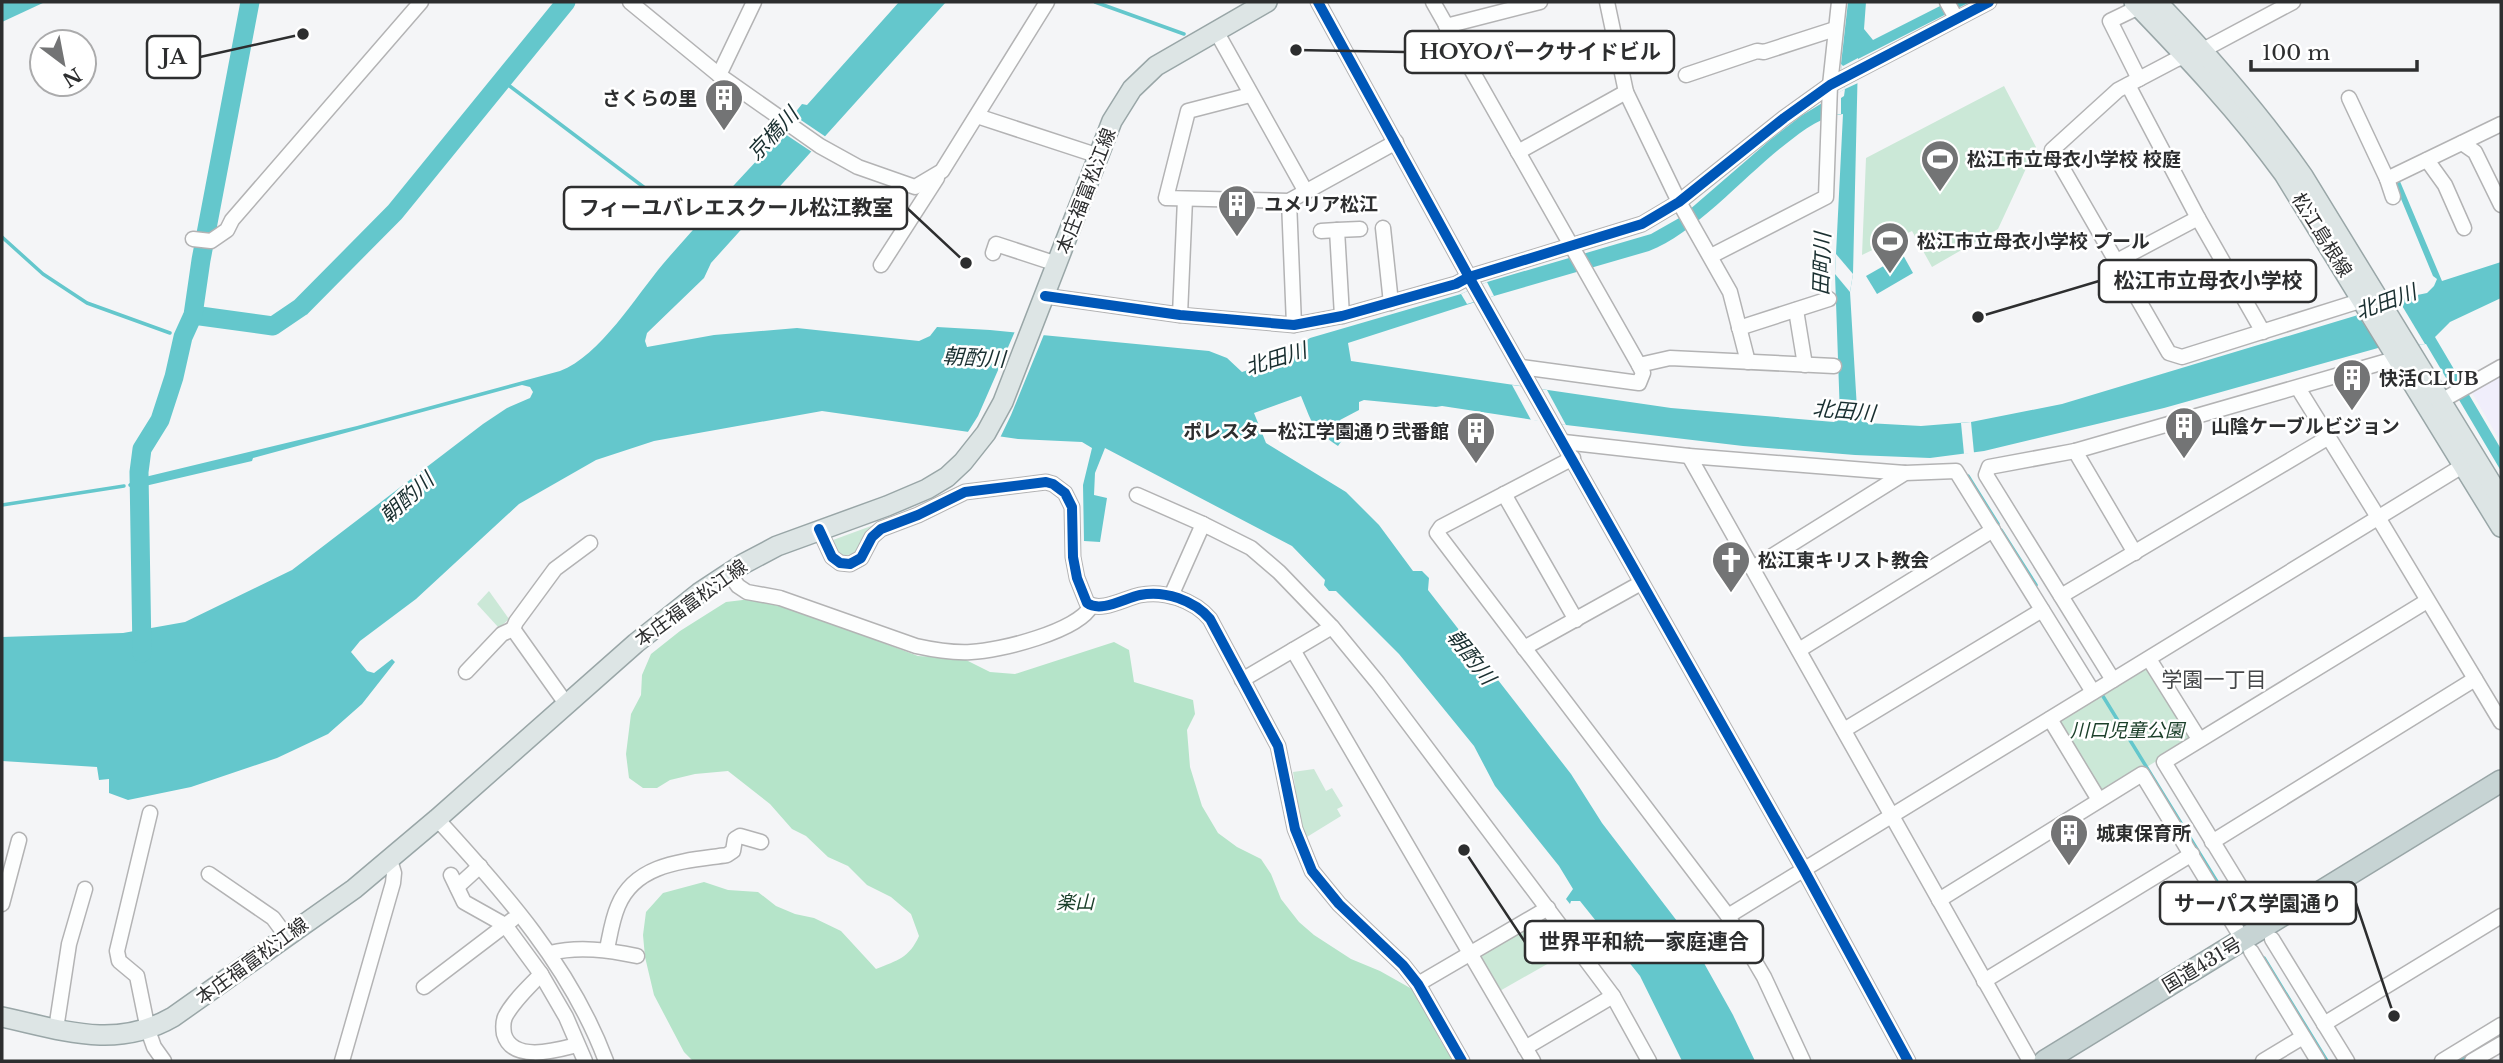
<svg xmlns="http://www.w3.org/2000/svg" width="2503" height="1063" font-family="'Libre Baskerville','Noto Sans JP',serif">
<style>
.education{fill:#f0eefb}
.green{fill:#cbe8d7}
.forest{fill:#b5e4c9}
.water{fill:#64c7cc;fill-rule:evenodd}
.pier{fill:#f4f5f7}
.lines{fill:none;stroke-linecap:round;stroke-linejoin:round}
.stream{stroke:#64c7cc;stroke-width:3.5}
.river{stroke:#64c7cc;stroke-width:19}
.minor-casing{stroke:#b3b3b4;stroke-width:17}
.major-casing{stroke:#99a6a7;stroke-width:22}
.highway-casing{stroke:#99a6a7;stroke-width:24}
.minor{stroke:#fdfefe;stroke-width:14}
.major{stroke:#dde5e5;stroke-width:19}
.highway{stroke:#c7d4d4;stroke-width:21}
.cycleway-casing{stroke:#fff;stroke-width:15}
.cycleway{stroke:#0057b8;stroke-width:10}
.labels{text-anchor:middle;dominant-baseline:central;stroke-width:5;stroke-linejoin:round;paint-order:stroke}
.poi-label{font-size:19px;font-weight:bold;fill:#2d2e2f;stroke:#fff;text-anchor:start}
.street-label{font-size:19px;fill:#2d2e2f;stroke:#fff}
.park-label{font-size:19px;font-style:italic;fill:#1c402b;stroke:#fff}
.water-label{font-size:21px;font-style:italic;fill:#192f30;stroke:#fff}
.neighbourhood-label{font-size:21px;fill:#46484a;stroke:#fff}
.leader{fill:none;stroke:#2d2e2f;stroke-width:2.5}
.callout-dot{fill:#2d2e2f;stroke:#fff;stroke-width:2.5}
.callout{fill:#fff;stroke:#2d2e2f;stroke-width:2.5}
.callout-label{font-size:21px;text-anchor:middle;font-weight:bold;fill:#2d2e2f}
</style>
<rect width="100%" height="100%" fill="#f4f5f7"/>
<path class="education" d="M2501 374V443L2471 391Z"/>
<g class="green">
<path d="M2004 86 2036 147 1998 229 1932 267 1912 231 1862 255 1866 158Z"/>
<path d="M882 522 856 553 844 556 836 552 833 540Z"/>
<path d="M489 591 509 619 499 628 477 604Z"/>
<path d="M2146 669H2149L2191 735V740L2104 793 2100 791 2061 725V721Z"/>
<path d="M1314 769 1326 791 1332 788 1343 806 1337 809 1341 816 1302 840 1291 790 1295 786 1293 772Z"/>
<path d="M1548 917 1572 950 1498 992 1478 957Z"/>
</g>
<path class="forest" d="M751 599 845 623 881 642 918 656 964 659 990 672 1015 674 1114 642 1129 650 1134 682 1193 700 1195 714 1187 730 1190 767 1202 806 1218 833 1237 847 1261 859 1271 874 1281 899 1299 922 1314 935 1351 959 1380 971 1412 989 1431 1012 1440 1040 1454 1061H693L684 1052 654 995 645 957 643 935 646 912 663 893 704 882 728 890 758 892 776 906 795 914 814 918 841 931 876 969C898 960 909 958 919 936L911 914 891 897 867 885 848 866 828 857 806 836 792 829 770 804 728 771 695 774 670 780 657 788H643L629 778 626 754 631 714 641 695 642 675 651 654 680 631 726 602Z"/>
<g class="water">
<path d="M2 2H45L2 22Z"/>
<path d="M899 2H946L711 263 704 278 647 333 645 341 647 347 714 335 797 328 919 341 930 336 937 327 990 330 1209 351 1227 358 1242 372 1285 358 1288 352 1310 338 1461 294 1487 282 1651 234 1681 217 1770 140 1801 116 1845 89 1841 64 1848 2H1866L1864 29 1873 40 1948 2H1970L1858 59 1853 274 1850 292 1857 409 1867 423 1921 426 1971 422 2062 404 2358 315 2398 299 2427 293 2434 286 2437 279 2433 276 2394 182 2399 179 2442 281 2501 262V298L2450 322 2435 337 2501 449V471L2426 344 2378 348 2164 408 1984 451 1930 458 1855 455 1743 446 1566 425 1442 406 1436 407 1364 400 1359 402V410L1340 420 1345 436 1338 446C1311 428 1313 425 1301 396L1254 413 1266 443 1346 492 1379 525 1413 571H1422L1429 578 1428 590 1571 774 1602 823 1690 938 1733 1015 1755 1061H1682L1640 976 1580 901H1571L1570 904 1566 899 1573 889 1559 866 1495 786 1474 746 1399 654 1336 591H1329L1324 585 1325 580 1292 546 1105 448 1095 473 1094 495 1107 498 1100 542 1084 541 1083 485 1092 448 1082 442 1018 439 822 411 654 441 596 460 519 504 416 599 360 641 351 652 367 671 374 673 392 659 395 662 362 704 328 734 277 758 191 787 128 800 109 793V779L99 780 97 767 2 761V637L123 633 185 622 292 570 483 424 507 408 530 398 533 392 530 387 522 385 253 458 252 461 145 486V477L357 426 560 371C600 356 636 296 663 264 698 223 735 184 772 144L780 131 776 128 789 112 794 114 802 104 807 105ZM1843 114 1835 274 1840 416 1834 422 1671 408 1351 361 1348 343 1494 296 1649 251C1693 235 1744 177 1782 147 1801 132 1819 117 1843 114Z"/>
<path d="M1903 255 1913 273 1877 294 1866 276Z"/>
</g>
<g class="pier">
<path d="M1858 58V83L1845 89 1844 96 1841 98V114L1824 117 1823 101 1845 89 1841 64 1843 66Z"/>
<path d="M789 112 826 137 812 152 776 128Z"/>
<path d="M1836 254 1853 274 1850 292 1835 274Z"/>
<path d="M1487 282 1494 296 1467 304 1461 294Z"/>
<path d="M2398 299 2425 344 2379 348 2358 315Z"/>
<path d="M1016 329 1045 332 1011 415 999 440 966 435 978 416Z"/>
<path d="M1512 385 1547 390 1566 425 1531 420Z"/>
<path d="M1971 422 1974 453 1964 454 1961 423Z"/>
</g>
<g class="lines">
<g class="stream">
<path d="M1095 2 1184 34"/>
<path d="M503 81 682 216"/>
<path d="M2 237 43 274 87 303 170 333"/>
<path d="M176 335 183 337"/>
<path d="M1968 476 1998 524"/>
<path d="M130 485 140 479 148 480"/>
<path d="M2 505 124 486"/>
<path d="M2001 530 2036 585"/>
<path d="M2101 693 2243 924"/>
<path d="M2264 958 2327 1061"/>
<path d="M2458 1061 2501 1034"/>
</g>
<g class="river">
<path d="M193 315 273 326 301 307 395 212 566 2"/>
<path d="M142 653 139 472 142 449 160 420 174 377 183 337 193 315 201 260 250 2"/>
</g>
<defs>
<g id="minor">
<path d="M630 2 719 75 820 146 858 167 915 187 942 171 1047 2"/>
<path d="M1318 2 1469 277 1803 868 1908 1061"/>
<path d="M1433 2 1639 365 1670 358 1834 366"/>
<path d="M1607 2 1626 92 1679 202 1730 292 1748 362"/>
<path d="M1947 2 1956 18"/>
<path d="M2293 2 2203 50 2175 60 2118 90 2052 150 2169 353 2182 357 2363 300"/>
<path d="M2139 7 2110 21 2139 79"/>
<path d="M1446 26 1540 2"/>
<path d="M1216 31 1306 192"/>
<path d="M719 75 754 2"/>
<path d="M1686 75 1757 51 1764 52 1835 29"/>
<path d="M2128 85 2198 218 2263 332"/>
<path d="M1250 95 1188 111 1166 198 1289 201 1396 142"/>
<path d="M2349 98 2387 179 2393 197"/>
<path d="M977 116 1099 156"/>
<path d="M2462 143 2475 152 2501 205"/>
<path d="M1518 152 1626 92"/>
<path d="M2427 160 2445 185 2464 228"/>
<path d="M2387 179 2501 124"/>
<path d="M1289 201 1294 325"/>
<path d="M1383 228 1391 303"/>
<path d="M1321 231 1337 230"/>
<path d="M193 239 211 241 227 230 232 220 421 2"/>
<path d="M993 253 996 244 1057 264"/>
<path d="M1711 256 1826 197 1830 85 1839 2"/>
<path d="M2117 261 2198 218"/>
<path d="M881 265 937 178"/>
<path d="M1045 296 1180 315 1294 325 1342 316 1456 284 1469 277 1642 224 1679 202 1784 118 1830 85 1989 2"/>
<path d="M1796 310 1805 365"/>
<path d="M1180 315 1185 199"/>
<path d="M1342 316 1337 230 1360 229"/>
<path d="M1739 328 1829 299"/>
<path d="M1521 367 1639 383 1643 373 1639 365"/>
<path d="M2298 388 2373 509 2501 722"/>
<path d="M2441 401 2501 367"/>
<path d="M1564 442 1689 456 1905 473"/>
<path d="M2075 451 2135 553"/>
<path d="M1689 456 2030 1061"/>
<path d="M1573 458 1441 527 1437 533 1728 916 1764 977 1803 1061"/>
<path d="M1504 494 1576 620"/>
<path d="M1137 495 1203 524"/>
<path d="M819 529 832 557 840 563 850 564 861 558 872 537 881 529 918 515 965 492 1046 482 1053 484 1065 493 1072 507 1073 557 1077 578 1087 603C1101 613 1125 598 1140 595 1164 590 1194 600 1210 619L1278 746 1295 829 1312 871 1339 904 1403 965 1418 984 1462 1061"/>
<path d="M1753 568 1905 473 1956 471 2093 692"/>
<path d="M728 572 738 586 747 592 780 598 916 646C934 650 953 653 971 652 999 651 1079 631 1091 606"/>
<path d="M1171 596 1203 524 1251 548 1279 572 1332 627 1378 683 1613 996 1649 1061"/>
<path d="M2061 596 2329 437"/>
<path d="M513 629 516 622 555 569 590 543"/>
<path d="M1524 648 1641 583"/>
<path d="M1293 650 1533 1061"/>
<path d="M1799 650 1993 530"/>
<path d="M2149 659 2199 739"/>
<path d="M466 672 502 634 513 629 567 705"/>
<path d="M1242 680 1332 627"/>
<path d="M2113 680 1986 475 1989 467 2075 451 2398 358"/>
<path d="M2050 719 2099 800"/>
<path d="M1844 730 2042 610"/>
<path d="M150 813 117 951 119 961 137 976 148 1030 154 1047 164 1061"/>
<path d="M437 819C504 892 571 967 606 1061"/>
<path d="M2212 842 2475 679"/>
<path d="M209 874 273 918 287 937"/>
<path d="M451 875 464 902 505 925 541 974 566 1017 585 1061"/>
<path d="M457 887 480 866"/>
<path d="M1939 900 2142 774 2243 940"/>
<path d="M2 904 19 840"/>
<path d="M1728 916 2464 465"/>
<path d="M2265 927 2164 762 2427 601"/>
<path d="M2272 939 2347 1061"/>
<path d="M607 949C610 935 612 920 618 906 636 862 687 861 727 855L733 851 735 839 740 836 761 842"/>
<path d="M2251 951 2318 1061"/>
<path d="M550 953C579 946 608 950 637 956"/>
<path d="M541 974C529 987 513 1001 505 1017 503 1022 503 1028 504 1034 512 1062 554 1051 573 1046"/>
<path d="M1984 981 2192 854"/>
<path d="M1418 984 1548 908"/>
<path d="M424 987 512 920"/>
<path d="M2324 1024 2501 916"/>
<path d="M56 1029 69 944 85 889"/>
<path d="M1525 1048 1613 996"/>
<path d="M342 1061 393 883 394 873 390 860"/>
<path d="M2263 1061 2303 1037"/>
<path d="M2442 1061 2501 1025"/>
<path d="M2472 1061 2501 1044"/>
</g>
<g id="major">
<path d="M2134 2C2187 57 2239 112 2284 174L2501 527"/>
<path d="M2157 2C2210 57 2259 113 2303 176L2501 499"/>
<path d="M2 1017C62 1030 116 1050 173 1017L354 889 437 819 636 643 699 593 743 564 777 546 887 506 927 489 947 477 963 462 986 433 1003 402 1112 121 1132 89 1156 66 1267 2"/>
</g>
<path id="highway" d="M2045 1061 2501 781"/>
</defs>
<use href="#minor" class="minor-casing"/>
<use href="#major" class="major-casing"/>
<use href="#highway" class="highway-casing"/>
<use href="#minor" class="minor"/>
<use href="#major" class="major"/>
<use href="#highway" class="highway"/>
<defs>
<g id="cycleway">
<path d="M1318 2 1469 277 1803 868 1908 1061"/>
<path d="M1045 296 1180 315 1294 325 1342 316 1456 284 1469 277 1642 224 1679 202 1784 118 1830 85 1989 2"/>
<path d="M819 529 832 557 840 563 850 564 861 558 872 537 881 529 918 515 965 492 1046 482 1053 484 1065 493 1072 507 1073 557 1077 578 1087 603C1101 613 1125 598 1140 595 1164 590 1194 600 1210 619L1278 746 1295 829 1312 871 1339 904 1403 965 1418 984 1462 1061"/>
</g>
</defs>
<use href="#cycleway" class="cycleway-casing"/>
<use href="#cycleway" class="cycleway"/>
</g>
<defs>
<symbol id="building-pin" viewBox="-11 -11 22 30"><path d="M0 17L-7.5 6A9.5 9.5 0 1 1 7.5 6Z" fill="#737475" stroke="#fff"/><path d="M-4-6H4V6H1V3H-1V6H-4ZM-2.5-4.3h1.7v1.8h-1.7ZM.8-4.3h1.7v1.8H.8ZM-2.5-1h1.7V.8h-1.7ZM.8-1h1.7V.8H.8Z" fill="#fff"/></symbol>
<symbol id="stadium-pin" viewBox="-11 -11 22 30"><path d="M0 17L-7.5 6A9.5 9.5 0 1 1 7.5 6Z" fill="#737475" stroke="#fff"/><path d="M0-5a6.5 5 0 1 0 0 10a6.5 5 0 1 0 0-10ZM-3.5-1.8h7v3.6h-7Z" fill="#fff"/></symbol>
<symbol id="church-pin" viewBox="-11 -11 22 30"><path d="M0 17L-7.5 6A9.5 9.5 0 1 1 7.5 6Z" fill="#737475" stroke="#fff"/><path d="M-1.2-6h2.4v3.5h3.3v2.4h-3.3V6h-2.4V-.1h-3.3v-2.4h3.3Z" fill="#fff"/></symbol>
</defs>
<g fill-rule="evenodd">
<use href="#building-pin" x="702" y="76" width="44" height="60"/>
<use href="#stadium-pin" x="1918" y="137" width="44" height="60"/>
<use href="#building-pin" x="1215" y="182" width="44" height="60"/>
<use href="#stadium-pin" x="1868" y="219" width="44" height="60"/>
<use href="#building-pin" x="2330" y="356" width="44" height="60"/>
<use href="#building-pin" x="2162" y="404" width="44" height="60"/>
<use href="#building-pin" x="1454" y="409" width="44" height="60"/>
<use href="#church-pin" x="1709" y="538" width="44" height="60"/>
<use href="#building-pin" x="2047" y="811" width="44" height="60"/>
</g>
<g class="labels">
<g class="poi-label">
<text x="697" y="98" text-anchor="end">さくらの里</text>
<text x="1967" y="159">松江市立母衣小学校 校庭</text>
<text x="1264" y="204">ユメリア松江</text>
<text x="1917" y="241">松江市立母衣小学校 プール</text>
<text x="2379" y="378">快活CLUB</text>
<text x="2211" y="426">山陰ケーブルビジョン</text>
<text x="1449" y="431" text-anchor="end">ポレスター松江学園通り弐番館</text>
<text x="1758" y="560">松江東キリスト教会</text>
<text x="2096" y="833">城東保育所</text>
</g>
<g class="street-label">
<text transform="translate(1086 191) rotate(-69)">本庄福富松江線</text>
<text transform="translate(2322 235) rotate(58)">松江島根線</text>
<text transform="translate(691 603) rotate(-36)">本庄福富松江線</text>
<text transform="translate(252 961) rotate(-36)">本庄福富松江線</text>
<text transform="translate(2202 965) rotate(-31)">国道431号</text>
</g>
<g class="park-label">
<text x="2127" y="730">川口児童公園</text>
<text x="1075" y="902">楽山</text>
</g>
<g class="water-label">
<text transform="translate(773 134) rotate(-47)">京橋川</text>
<text transform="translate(1822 264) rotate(-88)">田町川</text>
<text transform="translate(2386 302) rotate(-20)">北田川</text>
<text transform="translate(974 358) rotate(3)">朝酌川</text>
<text transform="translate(1276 359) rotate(-17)">北田川</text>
<text transform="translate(1844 411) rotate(5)">北田川</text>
<text transform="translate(407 498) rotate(-42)">朝酌川</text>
<text transform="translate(1471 657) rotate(52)">朝酌川</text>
</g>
<g class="neighbourhood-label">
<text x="2214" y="680">学園一丁目</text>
</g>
</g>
<path class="leader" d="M1296 50L1405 52M303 34L200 57M966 263L907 208M1978 317L2099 281M2394 1016L2356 903M1464 850L1525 942"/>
<g class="callout-dot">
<circle cx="1296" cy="50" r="7"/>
<circle cx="303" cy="34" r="7"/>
<circle cx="966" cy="263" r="7"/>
<circle cx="1978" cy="317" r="7"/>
<circle cx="2394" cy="1016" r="7"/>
<circle cx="1464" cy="850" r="7"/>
</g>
<g class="callout">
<rect x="1405" y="31" width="269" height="42" rx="7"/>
<rect x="147" y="36" width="53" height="42" rx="7"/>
<rect x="564" y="187" width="343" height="42" rx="7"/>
<rect x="2099" y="260" width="217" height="42" rx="7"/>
<rect x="2160" y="882" width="196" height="42" rx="7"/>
<rect x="1525" y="921" width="238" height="42" rx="7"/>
</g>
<g class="callout-label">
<text x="1540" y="59">HOYOパークサイドビル</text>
<text x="174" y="64">JA</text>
<text x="736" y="215">フィーユバレエスクール松江教室</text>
<text x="2208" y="288">松江市立母衣小学校</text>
<text x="2258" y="911">サーパス学園通り</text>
<text x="1644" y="949">世界平和統一家庭連合</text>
</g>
<rect width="2503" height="1063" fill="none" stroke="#2d2e2f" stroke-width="7"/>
<g transform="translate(63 63) rotate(148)"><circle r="33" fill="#ffffff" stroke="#ababac" stroke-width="2"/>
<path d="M0-5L12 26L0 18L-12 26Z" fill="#737475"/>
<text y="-10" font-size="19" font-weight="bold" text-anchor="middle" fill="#2d2e2f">N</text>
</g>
<path d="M2251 60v10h166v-10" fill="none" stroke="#2d2e2f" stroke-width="3.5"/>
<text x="2262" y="60" font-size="21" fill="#2d2e2f" stroke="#ffffff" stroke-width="5" paint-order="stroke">100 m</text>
</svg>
